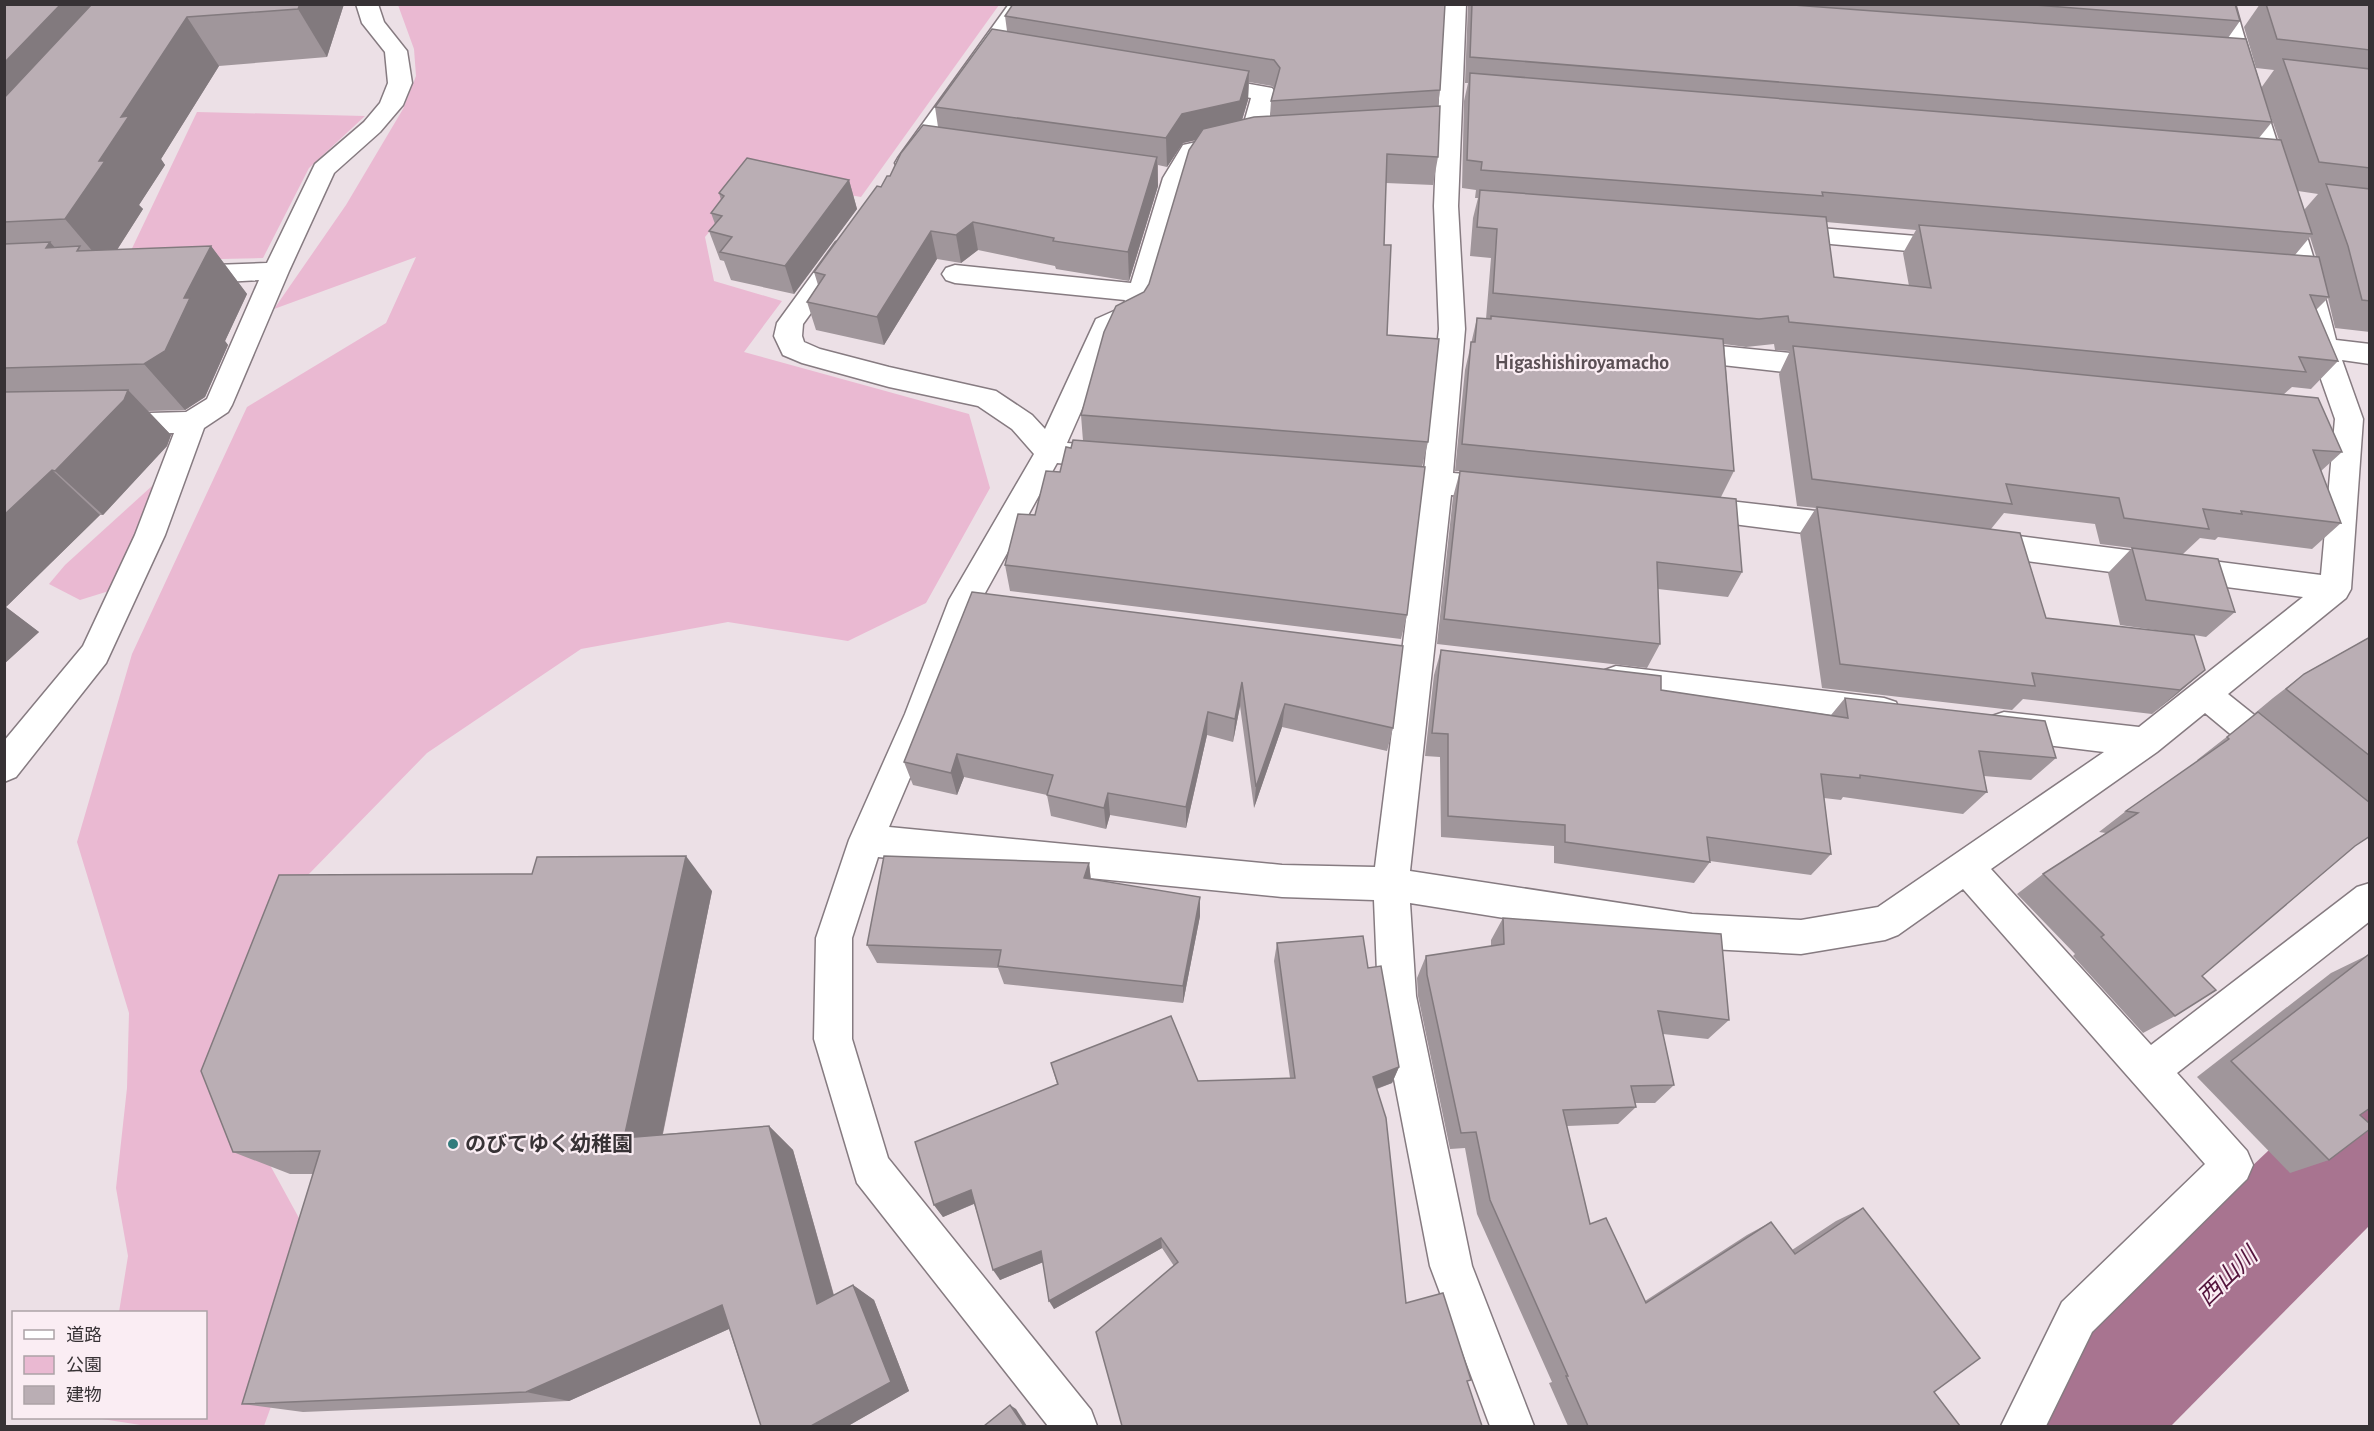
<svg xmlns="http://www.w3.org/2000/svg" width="2374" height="1431" font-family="'Alegreya Sans','Noto Sans JP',sans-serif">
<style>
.green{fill:#eab9d2}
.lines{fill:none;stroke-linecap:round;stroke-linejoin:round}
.river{fill:#a87490;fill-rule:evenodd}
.street-casing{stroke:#867b81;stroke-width:3}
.street{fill:#fff;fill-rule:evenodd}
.wall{fill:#a0969b;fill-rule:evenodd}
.shaded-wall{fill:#827a7e}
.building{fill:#baaeb4;stroke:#827a7e;stroke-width:1.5}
.poi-dot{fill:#327c7c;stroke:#faedf3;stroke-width:2}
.labels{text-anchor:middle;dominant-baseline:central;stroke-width:4.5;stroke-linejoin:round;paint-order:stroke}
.neighbourhood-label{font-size:20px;font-weight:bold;fill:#5b5055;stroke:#faedf3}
.near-poi-label{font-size:21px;font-weight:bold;fill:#373235;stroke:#faedf3;text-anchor:start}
.near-water-label{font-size:24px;font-style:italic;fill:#54143c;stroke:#faedf3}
</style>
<rect width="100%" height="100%" fill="#ece0e6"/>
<g class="green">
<path d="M398 5H999L861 197 753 178 705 237 714 281 782 301 744 352 969 414 990 488 926 603 848 641 728 622 581 649 427 753 307 876 235 1101 323 1262 264 1426H147L102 1419 206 1418V1312H119L128 1256 116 1188 127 1088 129 1013 77 842 132 654 247 407 386 323 416 257 274 309 346 205 403 109 416 76 414 49Z"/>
<path d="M197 112 365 116 309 168 263 258 126 261Z"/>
<path d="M163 476 109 591 80 600 49 584 65 565Z"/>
<path d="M2136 1398H2137L2165 1426H2127Z"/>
</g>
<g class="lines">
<path class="river" d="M2370 1078V1225L2171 1426H2037L2075 1334 2327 1095Z"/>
<defs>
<g id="street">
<path d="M356 4H378L384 22 407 51 412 83 403 105 380 132 334 173 289 271 232 405 228 412 204 428 165 535 106 663 16 777 4 782V741L83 646 135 535 174 433 114 434 104 431 100 424 104 417 114 414 186 412 207 399 259 280 186 284 177 281 173 275 177 269 186 266 267 263 315 164 364 122 380 103 388 83 385 52 362 23Z"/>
<path d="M1009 4H1031L916 168 907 171 898 168 895 163 898 158Z"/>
<path d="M1444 4H1466L1458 206 1465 329 1453 473 1502 477 1512 480 1517 488 1512 496 1502 499 1451 495 1410 871 1692 914 1801 920 1878 907 2104 752 2004 740 1992 736 1987 726 1992 716 2004 712 2139 727 2303 597 1980 555 1969 551 1965 543 1969 535 1980 531 2321 575 2335 419 2310 348 2294 275 2227 57 2213 4H2235C2266 117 2308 226 2336 340L2370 344V364L2342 360 2363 419 2351 589 2346 598 2228 694 2288 742 2293 752 2288 762 2276 766 2264 762 2205 713 2157 752 1991 869 2151 1045 2357 887 2370 883V921L2177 1073 2247 1151 2253 1165 2247 1179 2092 1332 2046 1426H2001L2062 1302 2205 1164 1963 889 1898 935 1885 940 1801 954 1692 948 1410 903 1416 996 1472 1266 1534 1426H1490L1430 1266 1378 996 1374 900 1282 897 878 857 852 938V1039L888 1158 1091 1410 1097 1426H1048L857 1183 814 1039 816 938 849 840 905 714 949 600 1034 454 1012 429 978 406 889 387 802 363 783 355 774 336 777 323 836 242 845 240 854 242 858 248 803 324 802 336 804 342 820 349 889 367 996 391 1032 415 1045 429 1096 319 1123 307 1125 300 955 283 946 280 942 274 946 268 955 265 1131 283 1163 178 1183 145 1224 136 1232 138 1236 143 1232 148 1201 156 1187 178 1148 312 1144 318 1116 332 1067 443 1108 446 1118 449 1122 457 1118 465 1108 468 1057 463 980 602 937 714 889 827 1282 865 1375 867 1422 492 1380 489 1370 486 1365 478 1370 470 1380 467 1424 471 1439 329 1434 206 1437 132 1394 134 1386 132 1382 127 1386 122 1438 117Z"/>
<path d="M1205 76 1272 88 1276 93 1264 137 1260 142 1252 144 1244 142 1240 137 1251 98 1197 88 1193 83 1197 78Z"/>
<path d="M1783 225 1953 239 1962 241 1966 247 1962 253 1953 255 1774 239 1770 233 1774 227Z"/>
<path d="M1679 342 1830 357 1840 360 1844 367 1840 374 1830 377 1669 359 1665 352 1669 345Z"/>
<path d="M1694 497 1851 515 1862 519 1866 527 1862 535 1851 539 1694 519 1683 516 1679 508 1683 500Z"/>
<path d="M1616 666 1884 698 1896 702 1900 712 1896 722 1884 726 1616 694 1605 690 1600 680 1605 670Z"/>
</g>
</defs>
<use href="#street" class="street-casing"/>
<use href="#street" class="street"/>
</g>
<g class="wall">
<path d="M4 4H344L327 57 219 66 161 159 165 165 139 205 143 209 117 250 211 246 247 294 225 341 228 345 205 397 185 410 148 411 171 435 167 446 103 515H100L6 607 39 632 4 664Z"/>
<path d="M1013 4 1440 90 1438 106V157L1433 185 1386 183 1384 245 1387 335 1428 442 1422 467 1407 615 1401 639 1010 591 1005 565 1060 472 1071 448 1083 441 1081 415 1144 292 1149 284 1196 140 1183 143 1167 167 1158 165V186L1129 281 1056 269 1055 266 978 250 961 263 937 259 884 345 816 330 807 302 818 285 814 272 890 176 938 127 935 107 1007 31 1005 16ZM1249 82 1272 86 1274 88 1271 101 1270 116 1242 120 1248 100Z"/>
<path d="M1468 4H2235L2240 21 2228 38 2272 122 2259 138 2279 140 2261 88 2274 70 2256 68 2244 27 2260 4H2370V332L2335 328 2328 298 2316 310 2338 361 2311 389 2292 387 2283 395 2342 452 2321 471 2341 523 2312 549 2218 537 2215 540 2200 538 2183 554 2235 612 2206 637 2194 635 2205 670 2152 714 2023 699 2012 710 1822 688 1800 533 1816 508 1797 506 1779 374 1790 351 1775 350 1774 344 1746 347 1724 344 1734 471 1721 497 1742 572 1728 597 1658 589 1660 644 1647 668 1437 644 1453 497 1460 471H1455L1465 370 1477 318 1486 319 1491 258 1470 256 1473 218 1478 198H1475L1476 190 1462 188 1464 101 1468 83H1465ZM2298 191 2318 194 2304 210ZM1826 222 1916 230 1903 253 1909 286 1834 277ZM2310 237 2316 256 2295 255ZM2004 513 2095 524 2100 544 2132 548 2108 573 2120 625 2190 635 2046 618 1991 529Z"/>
<path d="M849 180 857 209 794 294 731 280 724 261 720 260 709 231 715 224 711 213 721 200 719 193Z"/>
<path d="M972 592 1393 728 1387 751 1282 727 1254 808 1240 706 1233 742 1207 735 1186 828 1110 815 1106 829 1051 816 1047 795 964 777 957 795 913 785 904 762Z"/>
<path d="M2370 637V836L2355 846 2202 976 2175 1016 2143 1033 2073 956 2075 954 2017 894 2043 874 2106 833 2099 832 2126 811 2198 761 2197 760 2256 714 2255 713 2273 698 2304 674Z"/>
<path d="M1441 650 1661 690 1831 715 1845 698 2056 758 2031 780 1984 776 1987 792 1963 814 1843 797 1841 800 1824 798 1831 854 1811 875 1710 861V862L1694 883 1554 863V846L1441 837 1440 757 1425 756 1434 675Z"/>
<path d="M1089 863 1091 880 1200 897V916L1183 1003 1004 984 998 968 877 963 867 945Z"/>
<path d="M712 891 663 1134 769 1126 793 1150 834 1295 853 1285 874 1300 909 1391 848 1426H761L729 1329 569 1401 303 1412 242 1404 313 1174H290L233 1152Z"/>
<path d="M1503 918 1729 1020 1708 1039 1663 1034 1674 1085 1655 1103H1635L1636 1107 1618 1124 1567 1126 1590 1224 1645 1301 1747 1235 1771 1222 1792 1250 1836 1221 1863 1208 1934 1392 1960 1426H1568L1549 1383 1552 1382 1477 1214 1465 1148 1450 1149 1418 996 1417 978 1426 956 1491 946V940Z"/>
<path d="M1277 943 1368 968 1399 1067 1392 1083 1377 1089 1406 1303 1471 1380 1174 1266 1162 1248 1054 1309 1043 1262 1000 1280 974 1204 943 1217 934 1205 1057 1084 1051 1063 1198 1081 1290 1078 1274 961Z"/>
<path d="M2368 955 2360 1115 2329 1160 2290 1173 2197 1077 2331 973Z"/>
</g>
<g class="shaded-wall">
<path d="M61 4H141L4 154V63Z"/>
<path d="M300 4H344L327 57 298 9Z"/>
<path d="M187 17 219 66 161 159 165 165 139 205 143 209 106 267 65 219 99 161 121 117Z"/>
<path d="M1249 71 1248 100 1239 130 1183 143 1167 167 1166 138 1182 114Z"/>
<path d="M1157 157 1158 186 1129 281 1128 252Z"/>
<path d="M849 180 857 209 794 294 785 266Z"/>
<path d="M973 222 978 250 961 263 956 235Z"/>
<path d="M931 231 937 259 884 345 877 317Z"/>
<path d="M50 242 92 289 46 248Z"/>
<path d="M211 246 247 294 225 341 228 345 205 397 185 410 144 364 184 298Z"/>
<path d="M128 390 171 435 167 446 103 515 55 471Z"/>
<path d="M52 470 100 515 6 607 39 632 4 664V515Z"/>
<path d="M2205 670 2177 694 2152 714 2180 690Z"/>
<path d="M1242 682 1240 706 1233 742 1235 719Z"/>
<path d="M1285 704 1282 727 1254 808 1256 787Z"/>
<path d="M1208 712 1207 735 1186 828V807Z"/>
<path d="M957 754 964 777 957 795 951 773Z"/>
<path d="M1108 793 1110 815 1106 829 1104 808Z"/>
<path d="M686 856 712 891 657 1161 624 1138Z"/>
<path d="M1089 863 1091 883 1084 878Z"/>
<path d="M1200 897V916L1183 1003V986Z"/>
<path d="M1399 1067 1392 1083 1367 1092 1373 1077Z"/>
<path d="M769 1126 793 1150 840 1318 817 1304Z"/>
<path d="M971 1190 978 1202 943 1217 934 1205Z"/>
<path d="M1161 1238 1162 1248 1054 1309 1049 1301Z"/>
<path d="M1041 1251 1046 1261 1000 1280 993 1270Z"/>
<path d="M853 1285 874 1300 909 1391 848 1426H811Z"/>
<path d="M722 1305 751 1319 569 1401 526 1392Z"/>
<path d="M1010 1405 1016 1409 1027 1426H1024Z"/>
</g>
<g class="building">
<path d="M4 4H61L4 63Z"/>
<path d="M92 4H300L298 9 187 17 121 117 129 116 99 161H105L65 219 4 222V98Z"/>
<path d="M1013 4H1445L1440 90 1271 101 1280 68 1274 60 1005 16Z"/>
<path d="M1472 4H1780L2246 39 2272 122 1470 57Z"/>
<path d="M2024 4H2235L2240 21Z"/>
<path d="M2266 4H2370V50L2277 39Z"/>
<path d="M992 29 1249 71 1240 101 1182 114 1166 138 935 107Z"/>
<path d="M2283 59 2370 69V168L2319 162Z"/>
<path d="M1470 73 2281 140 2312 234 1822 192 1823 196 1481 170 1482 162 1467 160Z"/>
<path d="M1440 106 1438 157 1387 154 1384 245H1391L1387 335 1439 339 1428 442 1081 415 1104 332 1116 306 1144 292 1149 284 1189 150 1203 129 1254 117Z"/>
<path d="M923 125 1157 157 1128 252 1053 241 1054 238 973 222 956 235 931 231 877 317 807 302 825 275 814 272 877 186 881 187 887 176H890L901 153Z"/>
<path d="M747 158 849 180 785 266 720 252 732 237 709 231 722 216 711 213 724 196 719 193Z"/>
<path d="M2326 184 2370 189V301L2362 300 2348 246Z"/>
<path d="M1480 190 1826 217 1834 277 1931 288 1919 225 2319 257 2329 297 2310 295 2338 361 2299 357 2306 372 1789 322 1788 316 1759 319 1493 293 1497 229 1477 227Z"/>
<path d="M50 242 46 248 80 246 77 251 211 246 184 298H190L165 351 144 364 4 368V244Z"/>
<path d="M1491 316 1723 339 1734 471 1462 444 1471 342H1475L1477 318 1491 319Z"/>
<path d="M1793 346 2318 398 2342 452 2313 450 2341 523 2241 511 2242 514 2203 509 2209 529 2124 518 2119 498 2006 484 2012 504 1812 479Z"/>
<path d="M128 390 124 400 55 471 52 470 4 515V392Z"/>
<path d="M1073 440 1425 467 1407 615 1005 565 1018 514 1035 515 1046 471 1060 472 1066 447 1071 448Z"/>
<path d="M1460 471 1736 499 1742 572 1657 562 1660 644 1444 619Z"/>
<path d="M1817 507 2020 533 2046 618 2194 635 2205 670 2180 690 2032 673 2035 686 1840 664Z"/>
<path d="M2132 548 2218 559 2235 612 2146 600Z"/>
<path d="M972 592 1403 646 1393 728 1285 704 1256 787 1242 682 1235 719 1208 712 1186 807 1108 793 1104 808 1047 795 1053 775 957 754 951 773 904 762Z"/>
<path d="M2370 637V756L2286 689 2304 674Z"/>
<path d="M1441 650 1661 676V690L1848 718 1845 698 2045 721 2056 758 1979 751 1987 792 1860 775V778L1821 774 1831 854 1707 837 1710 862 1565 842V825L1448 816V734L1432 733Z"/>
<path d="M2258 712 2370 803V836L2355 846 2202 976 2216 990 2175 1016 2101 937 2104 935 2043 874 2138 813 2126 811 2229 739 2227 737Z"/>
<path d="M686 856 624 1138 769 1126 817 1304 853 1285 891 1382 811 1426H761L722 1305 526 1392 242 1404 320 1151 233 1152 201 1071 279 875 532 874 537 857Z"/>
<path d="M884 856 1089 863 1084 878 1200 897 1183 986 998 966 1001 950 867 945Z"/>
<path d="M1503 918 1721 934 1729 1020 1658 1011 1674 1085 1631 1086 1636 1107 1563 1110 1590 1224 1606 1218 1646 1303 1771 1222 1795 1254 1863 1208 1980 1358 1934 1392 1960 1426H1588L1566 1376H1568L1490 1200 1476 1132 1461 1133 1427 975 1426 956 1504 944Z"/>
<path d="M1363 936 1368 968 1381 966 1399 1067 1373 1077 1386 1118 1406 1303 1443 1293 1471 1380 1467 1381 1482 1426H1122L1096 1332 1178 1262 1161 1238 1049 1301 1041 1251 993 1270 971 1190 934 1205 915 1142 1058 1084 1051 1063 1171 1016 1198 1081 1295 1078 1277 943Z"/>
<path d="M2368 955 2370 957V1108L2360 1115 2370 1124V1129L2329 1160 2231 1061Z"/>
<path d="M1010 1405 1024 1426H984Z"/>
</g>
<circle class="poi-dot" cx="453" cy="1144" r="6"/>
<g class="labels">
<g class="neighbourhood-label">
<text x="1582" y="363">Higashishiroyamacho</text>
</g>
<g class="near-poi-label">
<text x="465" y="1144">のびてゆく幼稚園</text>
</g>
<g class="near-water-label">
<text transform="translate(2228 1277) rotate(-44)">西山川</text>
</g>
</g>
<rect width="2374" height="1431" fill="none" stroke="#373235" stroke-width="12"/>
<rect x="12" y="1311" width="195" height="108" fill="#faedf3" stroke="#aca2a7" stroke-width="1.5"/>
<rect x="24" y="1330" width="30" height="9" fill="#ffffff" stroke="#aca2a7" stroke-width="1.5"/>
<text x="66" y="1341" font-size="18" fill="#373235">道路</text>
<rect x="24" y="1356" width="30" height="18" fill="#eab9d2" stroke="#aca2a7" stroke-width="1.5"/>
<text x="66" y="1371" font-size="18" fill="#373235">公園</text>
<rect x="24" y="1386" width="30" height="18" fill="#baaeb4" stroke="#aca2a7" stroke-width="1.5"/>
<text x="66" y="1401" font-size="18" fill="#373235">建物</text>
</svg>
